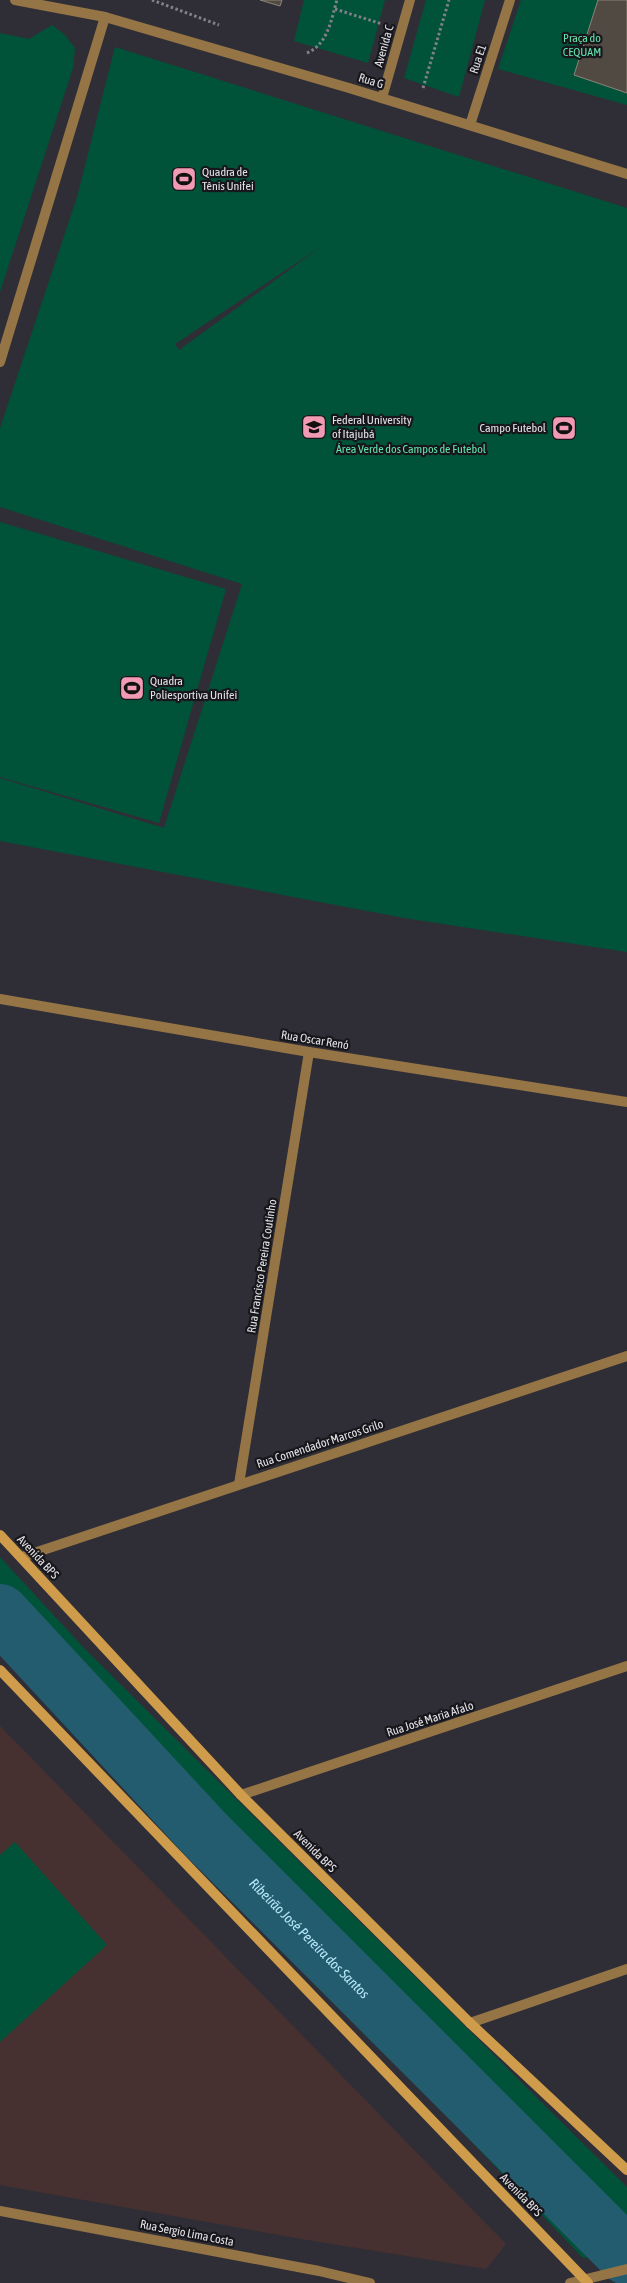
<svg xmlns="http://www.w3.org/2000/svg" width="627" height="2283" font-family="'Asap Condensed',sans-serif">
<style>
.education{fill:#463130}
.green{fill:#005338;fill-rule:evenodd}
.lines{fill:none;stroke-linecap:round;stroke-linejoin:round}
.river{stroke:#245c6f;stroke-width:58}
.building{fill:#514a43;stroke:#8c847b}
.path{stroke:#828189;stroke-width:3;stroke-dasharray:2.5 2.5;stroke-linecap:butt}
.lane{stroke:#957545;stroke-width:10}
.street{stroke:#957545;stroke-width:10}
.secondary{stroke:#ce9c4a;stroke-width:10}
.labels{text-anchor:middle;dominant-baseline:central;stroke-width:4.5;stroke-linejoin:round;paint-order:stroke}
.park-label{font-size:12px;fill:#61e4ae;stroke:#17171b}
.street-label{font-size:12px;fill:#e2e2e8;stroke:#17171b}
.poi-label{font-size:12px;fill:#e2e2e8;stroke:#17171b;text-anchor:start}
.water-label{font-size:14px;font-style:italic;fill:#b7e7fa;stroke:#17171b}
</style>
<rect width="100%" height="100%" fill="#2f2e37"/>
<path class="education" d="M0 1726 506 2244 486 2269 302 2239 0 2185Z"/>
<g class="green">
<path d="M304 0H385L368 63 294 41Z"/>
<path d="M426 0H485L459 97 404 78Z"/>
<path d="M521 0H627V105L498 69Z"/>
<path d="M52 25 64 34 75 48 73 68 0 292V33L29 39Z"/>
<path d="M115 47 627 208V952L404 918 0 841V778L164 828 242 584 0 507V428L77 197ZM322 246 179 350 175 344Z"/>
<path d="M0 522 226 589 159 823 0 777Z"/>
<path d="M0 1557 84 1648 627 2187V2250L583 2258 0 1649Z"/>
<path d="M15 1842 107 1945 0 2042V1855Z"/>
</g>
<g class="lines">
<path class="river" id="s1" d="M0 1613 204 1833 627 2256"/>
</g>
<g class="building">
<path d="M260 0H282L280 6Z"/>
<path d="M598 0H627V93L574 75Z"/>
</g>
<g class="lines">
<g class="path">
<path d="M152 0 219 25"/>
<path d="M335 9 382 24"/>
<path d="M307 53C328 44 331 20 337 0"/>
<path d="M423 88 449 0"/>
</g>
<g class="lane">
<path d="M15 0 105 17 349 88 627 174"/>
<path d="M382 98 410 0"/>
<path d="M470 125 510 0"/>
<path d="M0 362 105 17"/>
</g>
<g class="street">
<path d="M0 999 309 1052 627 1102"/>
<path d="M239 1484 309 1052"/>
<path d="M22 1557 627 1356"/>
<path d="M241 1795 627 1666"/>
<path d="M470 2023 627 1969"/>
<path d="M0 2211 319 2271 370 2283"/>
<path d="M570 2283 627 2269"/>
</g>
<g class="secondary">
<path d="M0 1535 241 1795 470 2023 627 2170"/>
<path d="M0 1670 588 2283"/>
</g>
</g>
<defs>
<symbol id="stadium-square" viewBox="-11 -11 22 22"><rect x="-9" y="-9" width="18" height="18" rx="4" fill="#f19ab3" stroke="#17171b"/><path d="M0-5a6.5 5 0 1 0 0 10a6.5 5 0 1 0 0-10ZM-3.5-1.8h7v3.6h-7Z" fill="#111"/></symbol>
<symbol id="university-square" viewBox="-11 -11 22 22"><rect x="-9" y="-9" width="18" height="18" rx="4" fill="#f19ab3" stroke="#17171b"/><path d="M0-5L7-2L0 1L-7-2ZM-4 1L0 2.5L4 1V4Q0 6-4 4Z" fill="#111"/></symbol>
</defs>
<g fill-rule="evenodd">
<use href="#stadium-square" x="170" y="165" width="28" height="28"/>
<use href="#university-square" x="300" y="413" width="28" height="28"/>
<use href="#stadium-square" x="550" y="414" width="28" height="28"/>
<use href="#stadium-square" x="118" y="674" width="28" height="28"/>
</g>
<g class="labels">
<g class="park-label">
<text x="582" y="38">Praça do<tspan x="582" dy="14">CEQUAM</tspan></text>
<text x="411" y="449">Área Verde dos Campos de Futebol</text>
</g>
<g class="street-label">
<text transform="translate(384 46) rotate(-74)">Avenida C</text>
<text transform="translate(478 59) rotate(-72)">Rua E1</text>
<text transform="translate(371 81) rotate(17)">Rua G</text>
<text transform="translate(315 1040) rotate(9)">Rua Oscar Renó</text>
<text transform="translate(262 1266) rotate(-81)">Rua Francisco Pereira Coutinho</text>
<text transform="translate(320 1444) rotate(-18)">Rua Comendador Marcos Grilo</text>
<text transform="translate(38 1557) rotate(47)">Avenida BPS</text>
<text transform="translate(430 1719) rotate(-18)">Rua José Maria Afalo</text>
<text transform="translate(315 1851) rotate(45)">Avenida BPS</text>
<text transform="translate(521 2195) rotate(46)">Avenida BPS</text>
<text transform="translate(187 2233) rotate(11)">Rua Sergio Lima Costa</text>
</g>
<g class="poi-label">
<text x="202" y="172">Quadra de<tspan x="202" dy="14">Tênis Unifei</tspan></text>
<text x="332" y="420">Federal University<tspan x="332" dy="14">of Itajubá</tspan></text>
<text x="546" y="428" text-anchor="end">Campo Futebol</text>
<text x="150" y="681">Quadra<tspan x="150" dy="14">Poliesportiva Unifei</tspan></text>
</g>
<g class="water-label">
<text stroke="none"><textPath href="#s1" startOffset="449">Ribeirão José Pereira dos Santos</textPath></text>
</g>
</g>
</svg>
